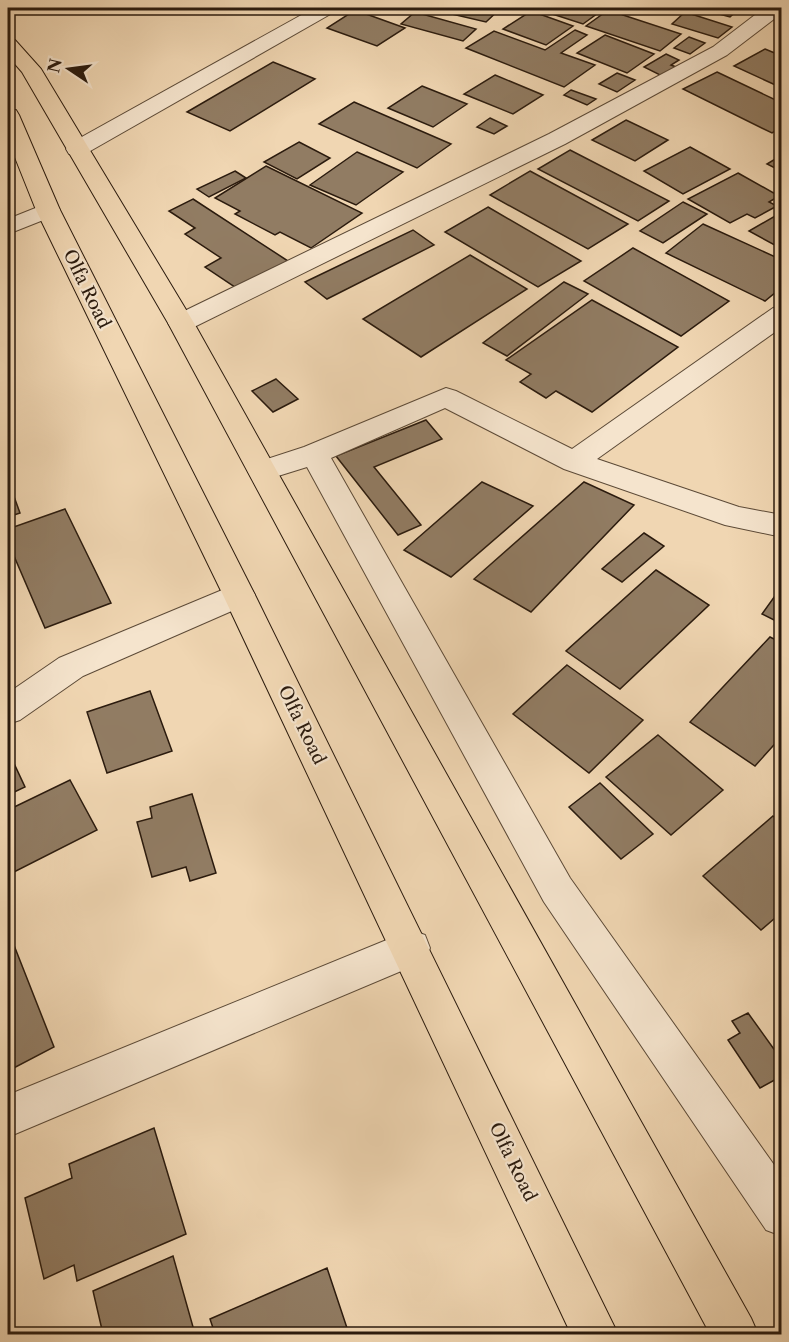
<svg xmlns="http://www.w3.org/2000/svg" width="789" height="1342" font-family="'Libre Caslon Text',serif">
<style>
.building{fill:#917c63;stroke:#2b1b0e;stroke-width:1.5}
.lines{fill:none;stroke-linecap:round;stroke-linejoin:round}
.minor-casing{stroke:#5c4a37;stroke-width:2}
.primary-casing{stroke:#2b1b0e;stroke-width:2}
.minor{fill:#f5e4cd;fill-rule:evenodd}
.primary{fill:#f0d6b2;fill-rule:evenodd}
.labels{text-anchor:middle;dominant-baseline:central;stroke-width:4.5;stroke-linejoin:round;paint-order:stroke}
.street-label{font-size:18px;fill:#2b1b0e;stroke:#f5e4cd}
</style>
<rect width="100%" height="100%" fill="#f0d6b2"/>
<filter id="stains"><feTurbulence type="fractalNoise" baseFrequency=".00333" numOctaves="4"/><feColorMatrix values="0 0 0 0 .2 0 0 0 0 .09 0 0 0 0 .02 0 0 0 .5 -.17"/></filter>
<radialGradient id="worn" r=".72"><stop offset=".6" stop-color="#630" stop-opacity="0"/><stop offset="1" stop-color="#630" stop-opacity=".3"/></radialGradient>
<g class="building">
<path d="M426 8H501L486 22Z"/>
<path d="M539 8H605L583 24 537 9Z"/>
<path d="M611 8 629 11 623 15 681 34 660 51 586 26Z"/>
<path d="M697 8H740L730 17Z"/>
<path d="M355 10 405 28 377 46 327 28Z"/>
<path d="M531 11 573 26 546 45 503 29Z"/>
<path d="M415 12 476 29 463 41 401 24Z"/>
<path d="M685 12 732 27 718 38 672 24Z"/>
<path d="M575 30 587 35 561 53 595 65 564 87 466 48 494 31 545 50Z"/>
<path d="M605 35 654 54 627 73 577 53Z"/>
<path d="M689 37 705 43 690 54 674 48Z"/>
<path d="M765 49 782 56V88L734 66Z"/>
<path d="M666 54 679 60 671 65 676 67 662 76 644 67Z"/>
<path d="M273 62 315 79 230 131 187 112Z"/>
<path d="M717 72 782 103V127L772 133 683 89Z"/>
<path d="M617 73 635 80 617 92 599 84Z"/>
<path d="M495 75 543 95 513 114 464 94Z"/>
<path d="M422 86 467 104 433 127 388 108Z"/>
<path d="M571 90 596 99 587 105 564 95Z"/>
<path d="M354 102 451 144 417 168 319 124Z"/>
<path d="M490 118 507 126 494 134 477 127Z"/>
<path d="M626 120 668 140 635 161 592 140Z"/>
<path d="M299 142 330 158 297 179 264 162Z"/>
<path d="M690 147 730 169 683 194 644 171Z"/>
<path d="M570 150 669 201 638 221 538 169Z"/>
<path d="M357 152 403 172 356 205 310 185Z"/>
<path d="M782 155 781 171 767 164Z"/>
<path d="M266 166 362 213 311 248 280 232 275 235 235 214 240 211 215 198Z"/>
<path d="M235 171 246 178 209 197 197 189Z"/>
<path d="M530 171 628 224 588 249 490 195Z"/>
<path d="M738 173 779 196 769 202 777 206 755 218 747 214 730 223 688 199Z"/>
<path d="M193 199 288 261 238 289 205 267 221 258 185 234 195 228 169 211Z"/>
<path d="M683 202 707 214 663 243 640 231Z"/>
<path d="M488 207 581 261 538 287 445 232Z"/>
<path d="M782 212V249L749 231Z"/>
<path d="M703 224 782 260V287L765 301 666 253Z"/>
<path d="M413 230 434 245 327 299 305 282Z"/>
<path d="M633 248 729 301 681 336 584 281Z"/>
<path d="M470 255 527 289 421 357 363 319Z"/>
<path d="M564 282 588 294 507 356 483 343Z"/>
<path d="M592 300 678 347 592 412 556 391 546 398 520 382 531 374 506 360Z"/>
<path d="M276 379 298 399 273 412 252 391Z"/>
<path d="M426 420 442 439 374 467 421 525 398 535 336 456Z"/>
<path d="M8 480 20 513 8 517Z"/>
<path d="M482 482 533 506 451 577 404 550Z"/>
<path d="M584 482 634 505 531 612 474 579Z"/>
<path d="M65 509 111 603 45 628 8 542V529Z"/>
<path d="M644 533 664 546 622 582 602 569Z"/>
<path d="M656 570 709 605 620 689 566 651Z"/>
<path d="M782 586V624L762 614Z"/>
<path d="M770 637 782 643V736L755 766 690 722Z"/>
<path d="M567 665 643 720 589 773 513 714Z"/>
<path d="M150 691 172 751 107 773 87 712Z"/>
<path d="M658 735 723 790 671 835 606 777Z"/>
<path d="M11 757 25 787 8 795V758Z"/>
<path d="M70 780 97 830 8 875V810Z"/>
<path d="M600 783 653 834 621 859 569 807Z"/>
<path d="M192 794 216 873 190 881 186 867 152 877 137 822 152 818 150 807Z"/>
<path d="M773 816 782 823V912L761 930 703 876Z"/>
<path d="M8 930 54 1047 8 1071Z"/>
<path d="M748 1013 776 1052 782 1050V1076L760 1088 728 1040 740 1033 732 1021Z"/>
<path d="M154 1128 186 1234 77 1281 74 1265 44 1279 25 1198 72 1178 69 1164Z"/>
<path d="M173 1256 195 1334H103L93 1291Z"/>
<path d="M327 1268 349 1334H215L210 1319Z"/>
</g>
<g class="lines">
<defs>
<g id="minor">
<path d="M314 8H337L334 12 85 154 77 156 69 154 66 149 69 144Z"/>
<path d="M764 8H782V13L727 55 565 144 190 329 181 331 172 329 168 323 172 317 549 134 713 47Z"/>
<path d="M48 203 56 205 60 210 56 215 8 234V219Z"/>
<path d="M782 306V327L597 459 739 507 782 515V537L725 525 564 469 445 408 331 458 570 878 782 1176V1236L766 1230 544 902 307 467 262 481 252 478 248 471 252 464 304 447 446 388 456 391 572 449 773 308Z"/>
<path d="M239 583 250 587 255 595 250 603 83 676 20 720 8 724V693L59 658Z"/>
<path d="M411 930 425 935 430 948 425 961 8 1137V1095Z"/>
</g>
<g id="primary">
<path d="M8 38 15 40 41 69 194 323 751 1318 758 1334H710L168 323 22 72 8 56Z"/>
<path d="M8 109 16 110 19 115 60 210 255 595 618 1334H571L223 595 36 210 8 140Z"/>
</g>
</defs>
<use href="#minor" class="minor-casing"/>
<use href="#primary" class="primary-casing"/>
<use href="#minor" class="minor"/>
<use href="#primary" class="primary"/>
</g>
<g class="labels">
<g class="street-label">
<text transform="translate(87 289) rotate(64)">Olfa Road</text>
<text transform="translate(302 725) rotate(64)">Olfa Road</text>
<text transform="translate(513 1162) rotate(64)">Olfa Road</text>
</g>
</g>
<rect width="789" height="1342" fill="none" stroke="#f0d6b2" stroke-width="30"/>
<rect x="9" y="9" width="771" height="1324" fill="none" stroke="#2b1b0e" stroke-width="3"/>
<rect x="15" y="15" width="759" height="1312" fill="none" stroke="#2b1b0e" stroke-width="1.5"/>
<g transform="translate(69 69) rotate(283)" stroke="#f5e4cd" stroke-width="4.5" paint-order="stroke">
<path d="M0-4.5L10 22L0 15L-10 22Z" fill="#2b1b0e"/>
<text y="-9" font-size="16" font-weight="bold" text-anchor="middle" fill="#2b1b0e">N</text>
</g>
<rect width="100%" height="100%" filter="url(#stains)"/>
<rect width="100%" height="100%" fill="url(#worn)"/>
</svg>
